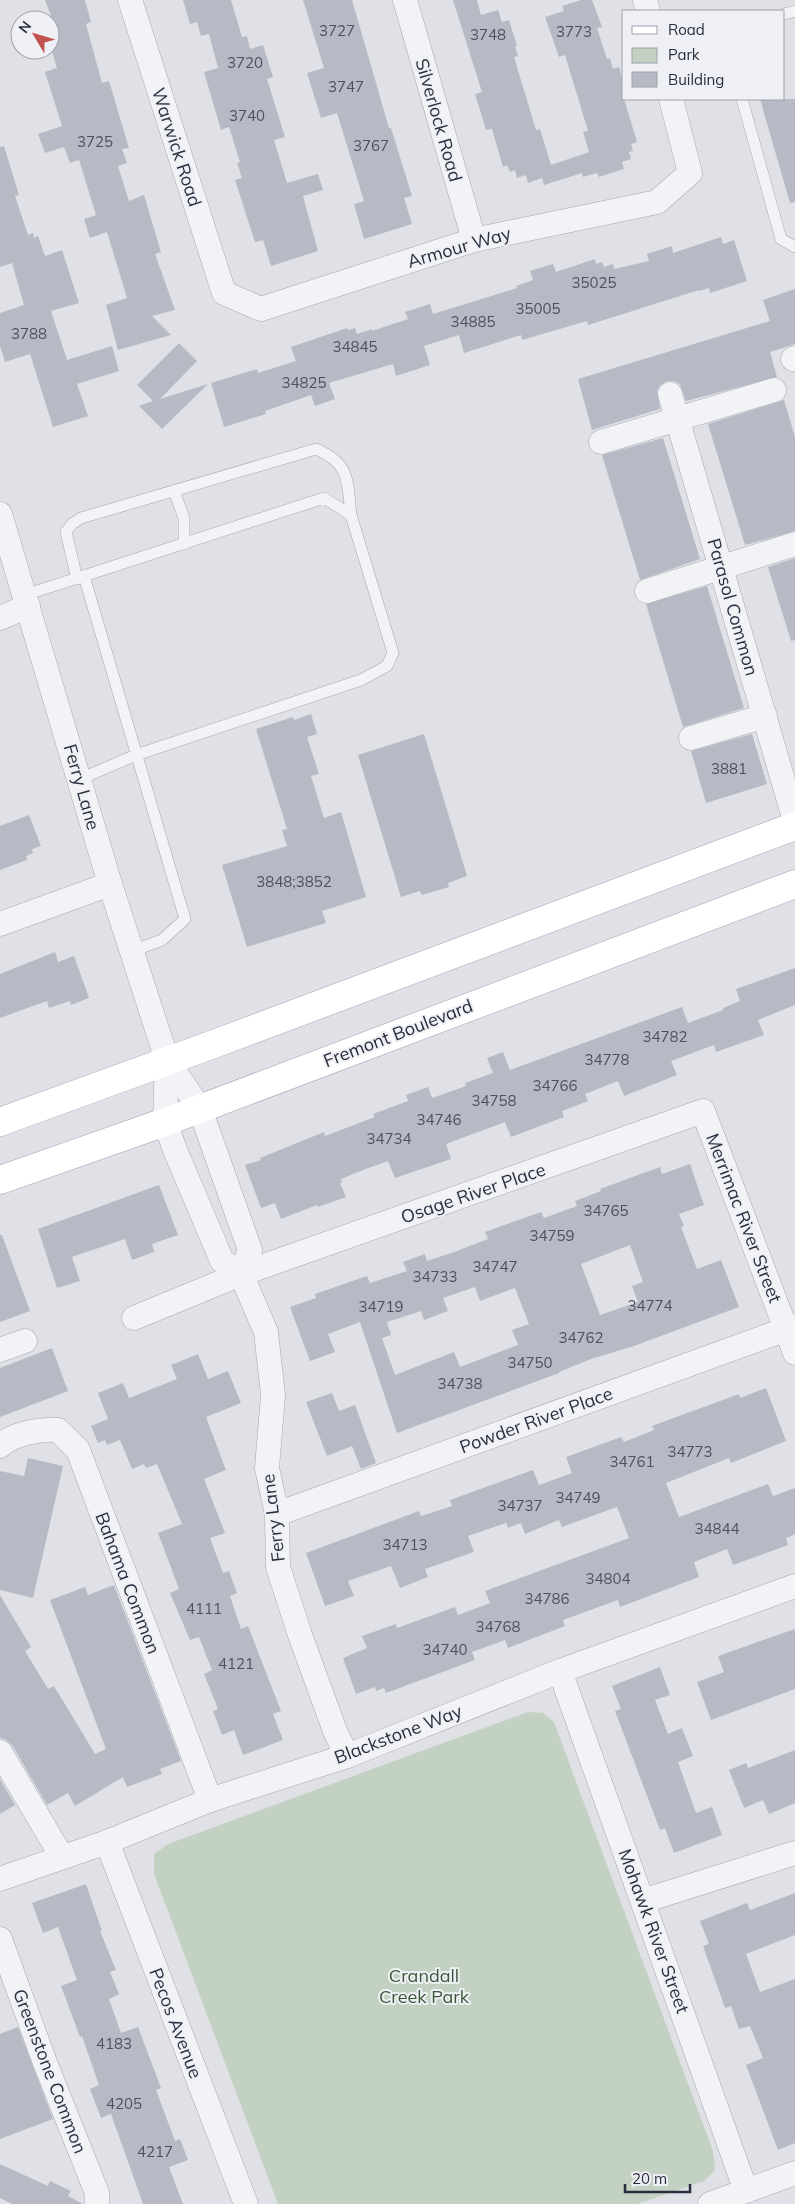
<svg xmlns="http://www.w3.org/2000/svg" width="795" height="2204" font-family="Mulish,sans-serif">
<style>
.green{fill:#c3d1c2}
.building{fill:#b7bac4;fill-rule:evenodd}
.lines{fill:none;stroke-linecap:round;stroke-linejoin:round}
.lane-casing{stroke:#a6a7b1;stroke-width:12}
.street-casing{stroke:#a6a7b1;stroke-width:25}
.primary-casing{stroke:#a0a4b2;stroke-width:29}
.lane{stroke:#f2f3f6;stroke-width:11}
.street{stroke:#f2f3f6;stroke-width:24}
.primary{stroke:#fff;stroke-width:28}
.labels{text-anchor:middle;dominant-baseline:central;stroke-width:4;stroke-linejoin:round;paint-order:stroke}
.number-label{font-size:15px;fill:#4d505f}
.street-label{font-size:18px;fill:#2a2d3d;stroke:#eff0f5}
.park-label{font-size:18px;fill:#395838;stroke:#eff0f5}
</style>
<rect width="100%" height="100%" fill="#e0e1e7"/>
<path class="green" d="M528 1712 543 1713 554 1722 713 2151 715 2170 704 2181 637 2204H278L154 1874V1854L168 1844Z"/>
<g class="building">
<path d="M45 0H85L91 22 86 24 102 83 109 81 129 148 122 149 127 163 118 166 129 201 144 195 161 252 155 254 175 310 152 316 171 335 118 350 106 305 127 298 107 232 90 238 84 219 96 215 79 160 70 163 64 147 45 153 38 134 62 126 45 72 57 68 50 45 51 16Z"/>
<path d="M183 0H231L242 37 247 36 250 49 263 45 273 77 267 79 285 137 274 140 287 183 318 174 323 190 303 196 318 251 271 266 263 240 255 242 235 180 242 178 237 163 240 162 229 127 221 130 204 72 218 68 209 34 201 36 197 22 190 24Z"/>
<path d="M303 0H352L389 128H391L412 196 404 198 412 224 364 239 354 204 364 201 337 113 321 118 307 73 324 68Z"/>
<path d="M453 0H477L481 15 498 10 502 22 509 20 517 46 515 47 518 56 514 57 536 130 540 129 551 165 589 152 583 132 588 131 565 55 559 57 545 17 564 11 562 6 581 0H592L602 27 597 28 607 59 610 58 613 69 619 67 624 84V99L637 142 631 144 633 151 629 152 631 159 622 162 624 169 599 177 597 173 583 177 582 173 544 185 542 178 528 183 526 175 517 178 515 170 510 172 507 165 503 167 492 129 486 130 475 94 482 92Z"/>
<path d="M760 99H795V202L790 203Z"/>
<path d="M4 146 19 195 15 196 28 235 33 233 34 238 38 236 45 256 62 250 79 303 51 311 67 360 112 346 119 371 77 384 88 416 53 427 30 354 5 362 0 346V313L24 305 12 263 0 267V147Z"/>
<path d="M721 237 723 244 734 240 747 281 710 293 709 288 699 291V290L588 325 587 321 522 340 521 335 464 353 459 335 424 346 430 365 396 376 393 364 329 383 335 399 315 406 311 395 265 411 266 414 224 427 211 383 257 369 258 373 296 361 291 347 347 328 348 330 355 328 357 334 372 329V331L408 319 405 312 430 304 433 314 517 288 516 286 533 280 530 271 553 264 556 272 595 259 596 264 602 262 604 267 613 264 614 269 649 261 647 254 672 246 673 253Z"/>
<path d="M795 289V344L770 352 777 377 686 401 680 384 674 381H667L660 385 657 391 660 409 592 430 578 379 770 321 763 300Z"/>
<path d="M179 343 197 361 160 399 208 384 162 429 139 406 153 401 137 385Z"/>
<path d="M784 400 795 437V531L745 545 708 424Z"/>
<path d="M663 438 700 559 640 580 602 455Z"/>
<path d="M795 558V640L791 641 768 567Z"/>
<path d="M707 586 744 708 683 727 646 604Z"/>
<path d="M311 714 317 734 307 737 319 774 311 776 324 818 341 812 366 897 322 911 326 923 247 947 222 865 287 846 282 830 287 829 256 729 293 717 294 720Z"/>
<path d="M424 734 467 876 448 883 449 887 422 895 420 891 401 897 358 755Z"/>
<path d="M752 734 767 784 706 803 691 751Z"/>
<path d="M29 815 41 846 32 849 33 853 26 856 27 860 0 870V826Z"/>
<path d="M55 952 58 962 74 956 89 998 71 1005 70 1001 49 1008 47 1001 0 1018V974Z"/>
<path d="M795 968V1005L758 1020 764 1035 716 1052 714 1045 671 1061 677 1075 624 1096 618 1081 585 1094 588 1101 562 1111 564 1117 511 1137 505 1122 446 1144 451 1159 395 1178 388 1161 363 1170 341 1179 342 1182 340 1183 346 1197 318 1207 317 1205 281 1219 275 1203 261 1208 245 1165 261 1160 260 1158 324 1132 325 1136 375 1117 373 1114 408 1101 406 1095 428 1087 432 1098 466 1086 465 1083 493 1073 487 1058 503 1052 510 1070 682 1007 688 1023 723 1010V1008L740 1001 736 989Z"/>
<path d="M690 1164 704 1205 679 1214 684 1226 681 1227 697 1269 721 1260 739 1307 634 1346 591 1359 559 1372V1373L397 1433 360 1322 328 1334 335 1352 310 1361 290 1307 316 1298 315 1294 367 1276 370 1283 407 1271 403 1262 425 1254 427 1261 454 1252 488 1239 485 1232 541 1212 544 1218 577 1206 575 1201 601 1191 600 1189 660 1167 662 1174ZM630 1245 643 1282 632 1286 638 1302 600 1315 581 1264ZM475 1287 480 1301 515 1288 529 1324 512 1330 518 1345 460 1367 454 1352 395 1375 382 1338 391 1335 387 1322 421 1311 424 1320 448 1311 443 1298Z"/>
<path d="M159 1185 178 1235 152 1244 154 1252 132 1260 125 1239 72 1257 80 1281 57 1288 38 1229Z"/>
<path d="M0 1235H2L30 1311 0 1322Z"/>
<path d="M52 1348 68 1391 0 1417V1368Z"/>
<path d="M198 1354 208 1379 228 1371 241 1403 206 1417 226 1470 204 1479 225 1533 210 1538 223 1573 229 1571 237 1593 230 1596 241 1629 248 1626 281 1711 273 1714 283 1740 243 1755 234 1730 222 1735 213 1711 218 1709 204 1674 212 1670 199 1637 190 1640 170 1593 179 1589 158 1533 182 1524 157 1464 146 1468 144 1464 132 1469 120 1440 107 1445 105 1440 98 1443 91 1426 108 1419 98 1393 123 1383 129 1398 177 1379 171 1365Z"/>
<path d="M766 1388 786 1441 731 1463 729 1458 666 1483 679 1517 768 1484 773 1496 795 1488V1534L786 1538 788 1545 733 1565 727 1549 694 1562 699 1577 620 1607 618 1600 563 1620 565 1626 508 1648 505 1640 472 1652 475 1660 386 1693 384 1688 376 1691 375 1687 356 1694 343 1658 367 1648 362 1636 396 1624 397 1628 455 1607 458 1615 490 1603 485 1591 629 1538 617 1507 562 1527 559 1520 525 1534 521 1523 508 1528 506 1523 468 1536 474 1552 425 1569 428 1577 400 1588 391 1566 348 1581 354 1596 325 1606 306 1553 419 1511 421 1516 452 1506 450 1500 533 1470 539 1485 572 1473 566 1457 621 1437 624 1442 654 1430 652 1426 739 1394 740 1398Z"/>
<path d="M332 1393 339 1411 355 1405 376 1463 361 1469 352 1446 327 1456 306 1402Z"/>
<path d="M28 1458 63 1466 33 1598 0 1590V1471L24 1476Z"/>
<path d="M114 1585 181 1761 160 1769 162 1774 127 1787 123 1777 75 1806 68 1793 47 1805 12 1745 6 1740 0 1738V1595L31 1647 25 1651 48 1689 54 1686 95 1754 106 1749 50 1600 85 1587 88 1595Z"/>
<path d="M795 1629V1689L711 1720 697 1682 724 1672 718 1656Z"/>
<path d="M660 1667 670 1695 655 1700 668 1734 682 1728 693 1756 678 1762 696 1813 712 1807 722 1835 674 1853 665 1828 660 1830 629 1748 615 1711 621 1709 612 1686Z"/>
<path d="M795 1750V1803L769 1814 763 1800 744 1808 729 1770 746 1763 748 1768Z"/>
<path d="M0 1779 15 1805 0 1814Z"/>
<path d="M86 1884 102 1931H100L116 1970 110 1972 119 1994 109 1999 121 2033 138 2027 161 2088 156 2090 175 2141 180 2139 188 2160 169 2167 183 2204H143L111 2114 101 2118 90 2089 99 2085 82 2036 80 2037 61 1986 77 1980 58 1927 43 1933 32 1903Z"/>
<path d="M795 1893V1935L746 1954 760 1992 795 1979V2143L778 2150 746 2065 763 2058 750 2026 739 2029 731 2006 725 2008 703 1946 709 1944 700 1921 747 1903 750 1910Z"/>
<path d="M18 2027 53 2119 0 2139V2034Z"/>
<path d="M0 2164 48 2186 50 2181 71 2191 68 2196 83 2204H12L0 2198Z"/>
</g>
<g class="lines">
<defs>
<g id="lane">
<path d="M784 14 795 11"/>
<path d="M742 99 781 239 795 247"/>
<path d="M174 491 184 518V544"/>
<path d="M84 576 185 919 162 940 132 951"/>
<path d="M77 579 66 532 72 524 81 518 316 449C351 464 347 481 351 515"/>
<path d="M25 595 324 498 351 515 393 653 387 666 361 680 136 755 80 779"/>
</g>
<g id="street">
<path d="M130 0 224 293 261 309 474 240 657 202 690 173 671 99"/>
<path d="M405 0 474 240"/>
<path d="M645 0 648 11"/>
<path d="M793 359 795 358"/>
<path d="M670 394 795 821"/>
<path d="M601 442 774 390"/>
<path d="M0 514 110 884 167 1060 200 1109 250 1250 241 1274"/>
<path d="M647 591 795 544"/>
<path d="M0 618 28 606"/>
<path d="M691 738 765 716"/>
<path d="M0 924 110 884"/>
<path d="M167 1060 165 1122 175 1150 222 1261 241 1274 266 1332 273 1395 267 1468 277 1514 278 1567 300 1635 335 1731 347 1756"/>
<path d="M134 1318 241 1274 703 1111 795 1353"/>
<path d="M0 1350 25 1341"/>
<path d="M0 1446C14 1433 40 1429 58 1430L78 1450 210 1800"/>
<path d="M277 1514 795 1326"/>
<path d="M560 1671 746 2191"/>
<path d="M0 1752 62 1857"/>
<path d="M107 1842 246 2204"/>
<path d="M0 1879 107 1842 210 1800 347 1756 560 1671 795 1586"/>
<path d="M643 1901 795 1853"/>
<path d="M0 1939 44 2060 97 2193V2204"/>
<path d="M710 2204 795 2173"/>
</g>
<g id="primary">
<path d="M0 1122 214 1044 795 826"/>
<path d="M0 1180 165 1122 795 884"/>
</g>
</defs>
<use href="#lane" class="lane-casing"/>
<use href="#street" class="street-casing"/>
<use href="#primary" class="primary-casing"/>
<use href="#lane" class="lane"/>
<use href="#street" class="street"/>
<use href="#primary" class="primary"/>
</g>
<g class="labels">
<g class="number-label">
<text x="337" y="30">3727</text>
<text x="574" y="31">3773</text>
<text x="488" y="34">3748</text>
<text x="245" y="62">3720</text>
<text x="346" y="86">3747</text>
<text x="247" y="115">3740</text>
<text x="95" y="141">3725</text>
<text x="371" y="145">3767</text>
<text x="594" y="282">35025</text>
<text x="538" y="308">35005</text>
<text x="473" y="321">34885</text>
<text x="29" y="333">3788</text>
<text x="355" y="346">34845</text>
<text x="304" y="382">34825</text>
<text x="729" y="768">3881</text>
<text x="294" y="881">3848;3852</text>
<text x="665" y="1036">34782</text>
<text x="607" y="1059">34778</text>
<text x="555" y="1085">34766</text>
<text x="494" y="1100">34758</text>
<text x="439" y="1119">34746</text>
<text x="389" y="1138">34734</text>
<text x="606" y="1210">34765</text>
<text x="552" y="1235">34759</text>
<text x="495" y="1266">34747</text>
<text x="435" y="1276">34733</text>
<text x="650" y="1305">34774</text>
<text x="381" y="1306">34719</text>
<text x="581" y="1337">34762</text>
<text x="530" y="1362">34750</text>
<text x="460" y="1383">34738</text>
<text x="690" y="1451">34773</text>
<text x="632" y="1461">34761</text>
<text x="578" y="1497">34749</text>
<text x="520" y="1505">34737</text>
<text x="717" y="1528">34844</text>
<text x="405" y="1544">34713</text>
<text x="608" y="1578">34804</text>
<text x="547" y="1598">34786</text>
<text x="204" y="1608">4111</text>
<text x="498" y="1626">34768</text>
<text x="445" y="1649">34740</text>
<text x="236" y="1663">4121</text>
<text x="114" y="2043">4183</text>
<text x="124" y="2103">4205</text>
<text x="155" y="2151">4217</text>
</g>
<g class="street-label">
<text transform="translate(439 120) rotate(74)">Silverlock Road</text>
<text transform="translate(177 147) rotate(72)">Warwick Road</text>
<text transform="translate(459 247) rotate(-16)">Armour Way</text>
<text transform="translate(733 607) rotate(74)">Parasol Common</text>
<text transform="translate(82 787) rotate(74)">Ferry Lane</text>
<text transform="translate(398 1033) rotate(-21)">Fremont Boulevard</text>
<text transform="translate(473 1193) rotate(-19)">Osage River Place</text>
<text transform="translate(744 1218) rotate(69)">Merrimac River Street</text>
<text transform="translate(536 1420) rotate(-20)">Powder River Place</text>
<text transform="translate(273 1518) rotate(-97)">Ferry Lane</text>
<text transform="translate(128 1583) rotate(69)">Bahama Common</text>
<text transform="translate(398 1734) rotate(-21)">Blackstone Way</text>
<text transform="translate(654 1931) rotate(70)">Mohawk River Street</text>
<text transform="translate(176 2023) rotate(69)">Pecos Avenue</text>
<text transform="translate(50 2071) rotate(69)">Greenstone Common</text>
</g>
<g class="park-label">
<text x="424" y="1975">Crandall<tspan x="424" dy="21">Creek Park</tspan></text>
</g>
</g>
<rect x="622" y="10" width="162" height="90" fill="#eff0f5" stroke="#a0a2ab"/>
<rect x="632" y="26" width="25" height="8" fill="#ffffff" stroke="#a0a2ab"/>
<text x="668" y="35" font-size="15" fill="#2a2d3d">Road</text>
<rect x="632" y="48" width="25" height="15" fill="#c3d1c2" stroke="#a0a2ab"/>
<text x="668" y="60" font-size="15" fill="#2a2d3d">Park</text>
<rect x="632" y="72" width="25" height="15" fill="#b7bac4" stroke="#a0a2ab"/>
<text x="668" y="85" font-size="15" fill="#2a2d3d">Building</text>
<g transform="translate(35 35) rotate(308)"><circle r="24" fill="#eff0f5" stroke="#a0a2ab"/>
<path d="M0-4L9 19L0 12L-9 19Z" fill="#c2524f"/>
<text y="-8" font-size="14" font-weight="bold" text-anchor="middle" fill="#2a2d3d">N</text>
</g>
<path d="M625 2184v8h65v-8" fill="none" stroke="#2a2d3d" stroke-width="2.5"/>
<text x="632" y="2184" font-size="15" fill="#2a2d3d" stroke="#eff0f5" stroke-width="4" paint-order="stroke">20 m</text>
</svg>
